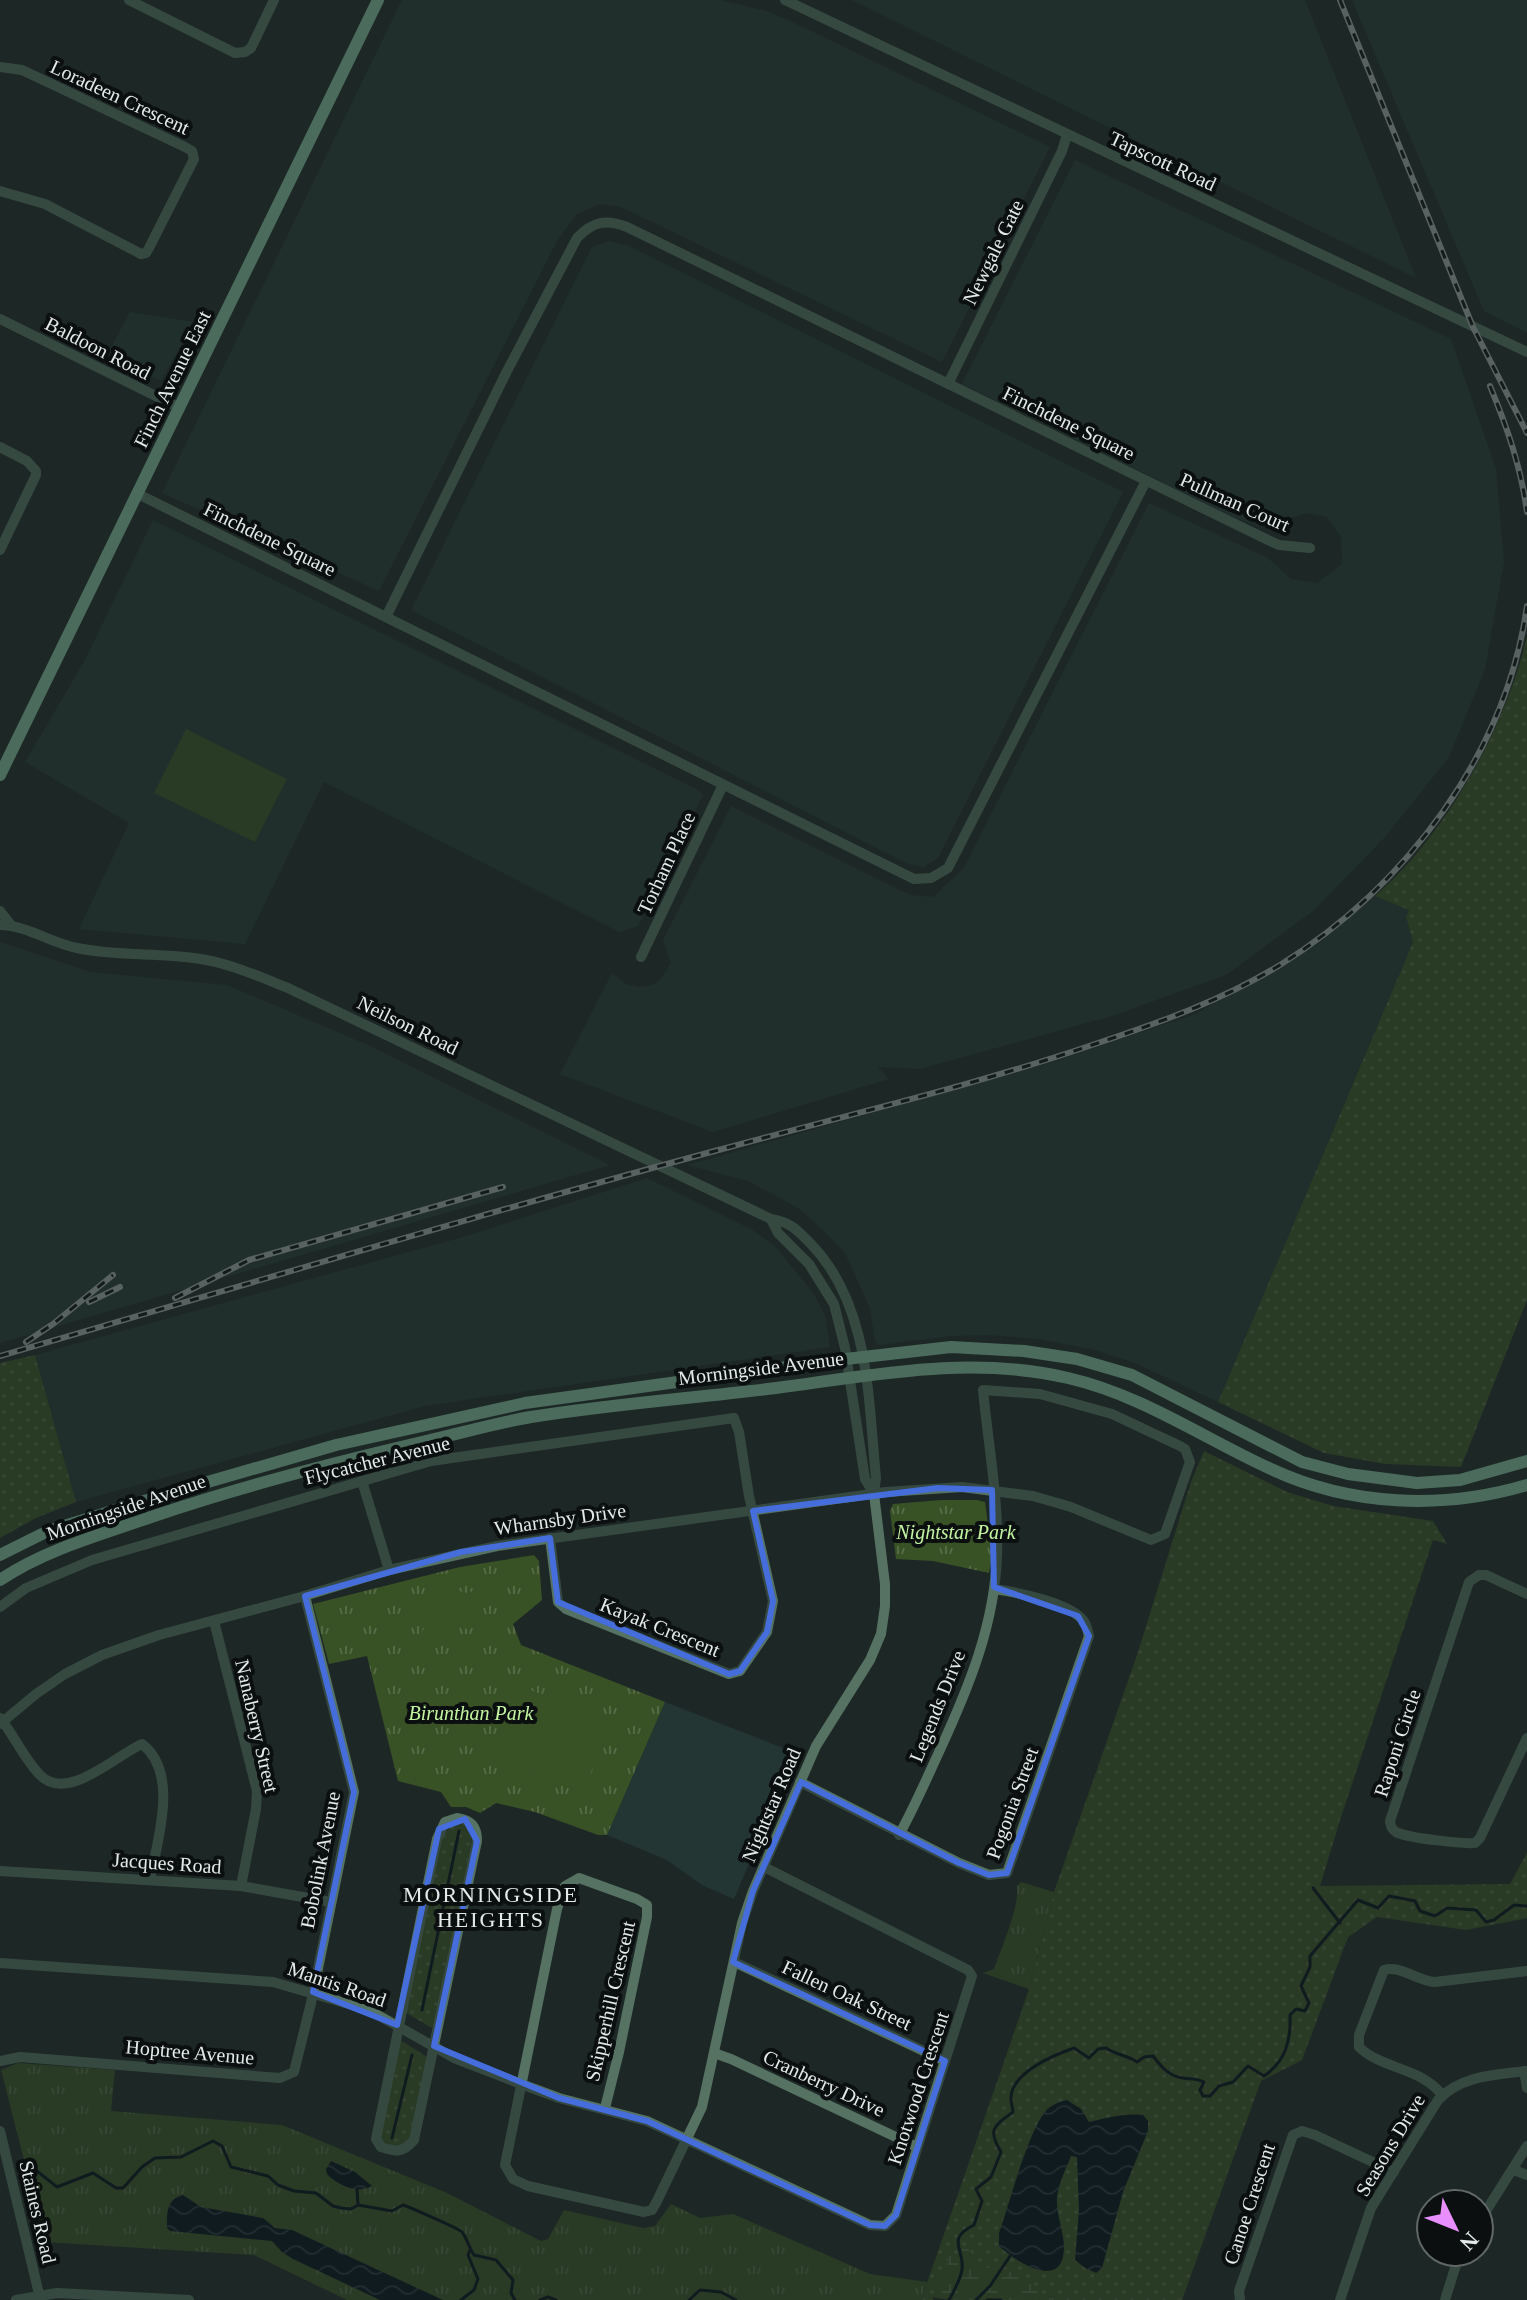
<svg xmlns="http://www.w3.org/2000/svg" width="1527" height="2300" font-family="Georgia,serif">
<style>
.built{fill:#243634}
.grass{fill:url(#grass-dots)}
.wetland{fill:url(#wetland-marsh)}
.park{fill:url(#park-tufts)}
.pitch{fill:#385125}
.water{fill:url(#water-waves)}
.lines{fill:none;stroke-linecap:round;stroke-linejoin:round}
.stream{stroke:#000c18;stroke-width:3}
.minor{stroke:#567262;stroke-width:10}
.major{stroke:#83bf9e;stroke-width:12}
.rail-casing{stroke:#a1a9a8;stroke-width:6}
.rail{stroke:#0b0f0f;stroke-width:3;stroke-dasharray:9;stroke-linecap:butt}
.marked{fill:none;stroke:#456ddb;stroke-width:6;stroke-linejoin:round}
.labels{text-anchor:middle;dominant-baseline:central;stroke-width:8;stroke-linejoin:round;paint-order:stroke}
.street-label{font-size:20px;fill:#e3eae9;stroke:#0b0f0f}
.park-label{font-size:20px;font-style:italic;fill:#c4f6a2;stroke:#0b0f0f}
.neighbourhood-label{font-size:22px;letter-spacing:2px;fill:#e3eae9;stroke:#0b0f0f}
</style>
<defs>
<pattern id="grass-dots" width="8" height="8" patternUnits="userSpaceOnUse" patternTransform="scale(2)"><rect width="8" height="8" fill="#385125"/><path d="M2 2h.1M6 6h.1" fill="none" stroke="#556a45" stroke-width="1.8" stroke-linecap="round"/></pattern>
<pattern id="wetland-marsh" width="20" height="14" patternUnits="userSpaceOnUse" patternTransform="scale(2)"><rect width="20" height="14" fill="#385125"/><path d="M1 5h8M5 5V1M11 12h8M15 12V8" fill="none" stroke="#556a45"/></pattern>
<pattern id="park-tufts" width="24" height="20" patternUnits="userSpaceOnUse" patternTransform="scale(2)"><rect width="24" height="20" fill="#385125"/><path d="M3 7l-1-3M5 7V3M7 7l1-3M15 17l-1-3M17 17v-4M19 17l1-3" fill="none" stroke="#556a45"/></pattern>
<pattern id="water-waves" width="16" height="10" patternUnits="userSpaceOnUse" patternTransform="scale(2)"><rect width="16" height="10" fill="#000c18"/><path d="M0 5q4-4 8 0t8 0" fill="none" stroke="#25303a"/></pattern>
</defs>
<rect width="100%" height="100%" fill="#1d2826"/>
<g class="built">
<path d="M402 0H720L767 11 803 27 1050 147 942 362 621 207 601 204 577 214 557 241 379 591 162 493Z"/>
<path d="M852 0H1305L1416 278 1078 112Z"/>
<path d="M1352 0H1527V333L1484 311Z"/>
<path d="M1075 160 1451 339 1496 469 1504 562 1485 669 1449 757 1386 836 1313 911 1226 975 1112 1016 920 1069 878 1067 889 1079 713 1132 560 1074 612 973 626 984 640 987 652 985 660 980 671 963 663 940 731 806 910 895 933 897 963 869 1149 503 1268 558 1291 579 1317 583 1342 564 1341 537 1327 517 1307 513 1261 527 1229 515 962 384Z"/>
<path d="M609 241 629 246 1123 492 938 858 924 867 908 864 411 610 592 247Z"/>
<path d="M130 312 194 322 161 381 107 355Z"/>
<path d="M153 520 698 790 703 795 638 926 619 932 324 782 245 944 79 929 129 823 25 762 85 660Z"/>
<path d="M1375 896 1409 910 1406 917 1413 942 1218 1402 1135 1363 1095 1350 1039 1339 989 1335 951 1336 879 1345 875 1342 870 1308 845 1253 824 1231 798 1208 748 1181 687 1165 1053 1062 1195 1014 1280 969 1322 941Z"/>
<path d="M0 942 90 972 227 985 368 1045 610 1165 0 1343Z"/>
<path d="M647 1178 751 1229 775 1246 814 1294 825 1315 830 1347 425 1406 76 1502 35 1355 463 1237Z"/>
<path d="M665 1702 796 1753 734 1899 702 1885 667 1860 607 1835Z"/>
</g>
<g class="grass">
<path d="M1527 636V1300L1461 1467 1385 1464 1324 1453 1218 1402 1413 942 1406 917 1409 910 1375 896C1445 836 1507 726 1527 636Z"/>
<path d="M35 1355 76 1502 36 1518 0 1538V1363Z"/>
<path d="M1204 1451 1287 1492 1333 1506 1433 1521 1447 1544 1433 1540 1341 1817 1320 1886 1510 1884 1527 1853V1918L1466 1930 1377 1917 1348 1937 1302 2060 1261 2081 1182 2300H950L933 2297V2300H921L1004 2062 1029 1989 1054 1892 1137 1655 1191 1482Z"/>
<path d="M456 1823 468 1826 473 1835 434 2027H430L405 2012 442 1835Z"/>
<path d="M400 2040 427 2057 409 2141 401 2149 383 2143 379 2137Z"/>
</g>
<path class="wetland" d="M966 2246 980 2266 985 2268H998L1021 2275 1032 2281 1037 2289 1053 2300 947 2299 936 2285 947 2267 949 2252 956 2254Z"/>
<g class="park">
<path d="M941 1500H977L985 1502 992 1555 989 1573 933 1561 896 1559 890 1511 893 1504Z"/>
<path d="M534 1555 539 1561 542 1600 513 1624 521 1645 665 1702 607 1835H598L535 1812 496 1803 480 1813 466 1807H451L441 1792 398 1781 367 1656 329 1664 313 1604 460 1567Z"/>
<path d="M1021 1882 1054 1892 1029 1989 983 1973 994 1969C1001 1949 1020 1906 1017 1886Z"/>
<path d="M18 2063 115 2070 111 2111 282 2125 447 2193 541 2241 548 2239 564 2210 643 2228 655 2226 671 2204 700 2218 733 2214 870 2274 927 2282 921 2300H347L254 2255 45 2242 1 2070Z"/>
</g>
<g class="pitch">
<path d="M186 729 287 779 255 842 154 793Z"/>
<path d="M449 1589 467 1593 470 1591 486 1598 476 1609 483 1616 468 1630 462 1626 449 1637 420 1635 427 1624 429 1609Z"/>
<path d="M518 1685 612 1723 582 1793 489 1756Z"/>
</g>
<g class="water">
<path d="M1067 2100 1081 2109 1089 2122C1108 2118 1123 2113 1143 2115L1148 2121V2131L1123 2192 1102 2268 1096 2273 1085 2268 1075 2260 1079 2210 1077 2157 1071 2156C1066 2169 1058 2184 1057 2198 1056 2215 1064 2231 1064 2248 1063 2292 1016 2262 999 2246V2233C1010 2202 1027 2135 1045 2112 1050 2105 1059 2102 1067 2100Z"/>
<path d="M331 2161 355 2172 372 2186C357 2194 339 2186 327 2174L326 2169Z"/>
<path d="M183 2195 201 2207 263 2218 275 2228 292 2230 443 2300H380L293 2259 282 2252 272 2241 170 2231 167 2228C167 2212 166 2200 183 2195Z"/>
</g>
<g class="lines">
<g class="stream">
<path d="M1313 1888 1340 1923"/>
<path d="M422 2010 459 1831"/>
<path d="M392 2138 412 2055"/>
<path d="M37 2171 57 2187 93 2173 116 2188H123L142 2167 155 2158 181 2157 213 2141 222 2146 231 2167 268 2176 278 2185 294 2191 316 2193 333 2206 341 2208 351 2209 358 2205 392 2211 403 2205C409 2207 460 2229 462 2232 467 2238 469 2248 474 2255L496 2260 513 2280 511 2293 515 2300"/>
<path d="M357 2189 358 2205"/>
<path d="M461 2300 474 2290 478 2279 468 2255 470 2250"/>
<path d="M540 2300 548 2297 556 2300"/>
<path d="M689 2300 700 2290 721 2292 736 2300"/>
<path d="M949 2300C954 2291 961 2279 962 2269 965 2250 945 2239 974 2225L982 2201 976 2189 991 2177 1001 2152C987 2129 994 2126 1013 2112 1013 2108 1011 2104 1011 2099 1010 2073 1054 2055 1074 2048L1089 2058 1098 2049 1106 2048C1116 2055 1127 2055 1137 2062L1144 2057 1153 2056C1160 2065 1167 2074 1178 2077 1187 2080 1195 2077 1204 2082L1200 2090 1203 2096H1210L1219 2086 1233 2082 1248 2066 1264 2076C1286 2061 1291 2040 1290 2015L1296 2009 1305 2011 1309 2003 1301 1986 1310 1967V1956L1358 1900 1378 1908 1389 1896 1415 1901 1420 1911 1435 1916 1447 1908 1476 1910 1486 1922 1494 1920 1514 1905 1527 1906"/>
<path d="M976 2300 990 2286 1010 2256"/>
<path d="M987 2300H1001"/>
</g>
<g class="minor">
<path d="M129 0 235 53 245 52 251 48 274 0"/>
<path d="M785 0 1527 352"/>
<path d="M0 67 22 70 185 147 192 151 194 159 149 248 146 253 141 254 45 204 0 191"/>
<path d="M0 319 180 408"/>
<path d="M948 384 1062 151 1067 135"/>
<path d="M0 447 27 461 36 471V475L0 550"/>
<path d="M138 494 914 879 931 878 948 868 1146 481"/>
<path d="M386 617 506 373 577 238C593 221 606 219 627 227L1268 540 1279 545 1310 548"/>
<path d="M0 911 11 925"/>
<path d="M0 925C26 925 51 943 77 948 115 956 155 953 194 958 227 962 258 976 288 988L771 1219C792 1223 796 1229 811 1244 870 1305 868 1399 876 1478L874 1494 885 1584V1606L881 1634 870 1660 816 1746 753 1891 742 1923 702 2107 657 2201 652 2210 644 2212 528 2186 513 2179 505 2165 557 1909 565 1886 579 1878 637 1899 647 1905V1917L619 2052 605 2108"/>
<path d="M641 957 723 785"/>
<path d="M771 1219 778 1233 809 1264 834 1304 845 1348 865 1479 874 1494"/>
<path d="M362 1481 389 1570"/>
<path d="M1527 1594 1486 1575H1479L1469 1582 1390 1821C1391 1826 1391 1829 1396 1832 1407 1838 1462 1844 1475 1843L1480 1838 1527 1738"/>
<path d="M0 1607 26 1588 92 1560 431 1461 734 1418 739 1432 749 1496 773 1601 767 1632 740 1671 729 1674 566 1609 558 1602 550 1538"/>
<path d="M214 1621 257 1791 256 1809 241 1886"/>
<path d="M0 1718C14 1735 24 1759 40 1775 67 1803 115 1756 142 1744 180 1773 157 1841 150 1880"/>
<path d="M0 1724 36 1694 65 1674 102 1655 159 1635 301 1597 389 1570 497 1546 886 1492 962 1487 1033 1496 1071 1507 1151 1540 1165 1534 1190 1462 1185 1449 1180 1446 1112 1414 1040 1394 983 1390C988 1443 999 1501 997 1554 995 1625 968 1689 939 1752 926 1780 914 1808 899 1835"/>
<path d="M800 1782 959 1863 989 1875 1007 1873 1089 1636C1088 1632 1087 1627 1085 1623 1074 1603 1015 1592 994 1589"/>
<path d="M457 1818C471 1820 477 1826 477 1841L414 2140C403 2153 396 2152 381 2147L376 2139 437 1839 445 1822Z"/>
<path d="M0 1871 241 1886 331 1902"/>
<path d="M734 1962 945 2061"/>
<path d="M0 1963 273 1982 369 2010 454 2058 521 2084 559 2098 647 2121 870 2225 885 2226 896 2215 972 1976 968 1970 764 1867"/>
<path d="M714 2053 731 2059 917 2147"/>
<path d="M0 2061 20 2057 280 2078 294 2072 311 2003 354 1792 305 1596"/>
<path d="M1524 2071 1527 2088"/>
<path d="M1442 2095C1421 2067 1383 2070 1359 2047V2035L1384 1970C1401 1965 1417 1981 1435 1982L1527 1971"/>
<path d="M0 2131 40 2298"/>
<path d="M1514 2170 1527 2175"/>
<path d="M1479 2222 1527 2146"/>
<path d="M16 2300 57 2293 189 2300"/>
<path d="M1240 2300 1239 2291 1293 2135 1302 2131 1315 2135 1394 2172"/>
<path d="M1340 2300 1371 2208 1438 2100C1461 2075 1496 2075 1527 2071"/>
<path d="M1445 2300 1460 2252"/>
</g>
<g class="major">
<path d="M0 775 378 0"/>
<path d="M0 1555 48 1531 180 1490 336 1445 525 1403 837 1360 951 1347 1024 1351 1077 1359 1132 1375 1302 1462 1348 1474 1417 1483 1460 1480 1527 1461"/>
<path d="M0 1580C46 1549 103 1534 154 1516 242 1486 332 1463 422 1442 458 1434 495 1423 531 1417 612 1404 695 1398 776 1388 874 1375 970 1355 1068 1378 1142 1395 1203 1438 1271 1469 1350 1506 1443 1510 1527 1485"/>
</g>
<defs>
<g id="rail">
<path d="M1340 0 1473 327 1527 433"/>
<path d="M1490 386C1507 427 1521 467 1527 512"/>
<path d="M175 1298 249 1260 503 1187"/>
<path d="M89 1302 120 1287"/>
<path d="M26 1342 53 1324 113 1275"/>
<path d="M0 1356C242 1286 483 1213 726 1148 851 1114 976 1085 1098 1043 1161 1022 1223 1000 1280 965 1405 887 1506 755 1527 606"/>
</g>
</defs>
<use href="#rail" class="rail-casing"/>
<use href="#rail" class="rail"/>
</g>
<path d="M0 0H1527V2300H0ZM938 1488 992 1490 994 1587 1078 1616 1089 1636 1007 1873 989 1875 959 1863 801 1782 753 1891 733 1962 945 2061 896 2215 885 2226 870 2225 647 2121 559 2098 434 2046 477 1841 465 1819 439 1829 397 2025 313 1992 354 1792 305 1596 461 1552 550 1538 558 1602 729 1674 740 1671 767 1632 773 1601 753 1511Z" fill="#1d2826" fill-opacity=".55" fill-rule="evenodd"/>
<path class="marked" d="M938 1488 992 1490 994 1587 1078 1616 1089 1636 1007 1873 989 1875 959 1863 801 1782 753 1891 733 1962 945 2061 896 2215 885 2226 870 2225 647 2121 559 2098 434 2046 477 1841 465 1819 439 1829 397 2025 313 1992 354 1792 305 1596 461 1552 550 1538 558 1602 729 1674 740 1671 767 1632 773 1601 753 1511Z"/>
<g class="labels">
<g class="street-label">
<text transform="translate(120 97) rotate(25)">Loradeen Crescent</text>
<text transform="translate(1163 161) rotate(25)">Tapscott Road</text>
<text transform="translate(993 252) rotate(-64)">Newgale Gate</text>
<text transform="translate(98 348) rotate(27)">Baldoon Road</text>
<text transform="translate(172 379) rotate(-64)">Finch Avenue East</text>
<text transform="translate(1069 423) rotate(26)">Finchdene Square</text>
<text transform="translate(1235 502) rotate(24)">Pullman Court</text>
<text transform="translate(270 539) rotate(26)">Finchdene Square</text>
<text transform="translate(666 863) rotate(-65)">Torham Place</text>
<text transform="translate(408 1025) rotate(26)">Neilson Road</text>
<text transform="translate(761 1368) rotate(-7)">Morningside Avenue</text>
<text transform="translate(377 1460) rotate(-14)">Flycatcher Avenue</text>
<text transform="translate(126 1507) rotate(-19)">Morningside Avenue</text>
<text transform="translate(560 1519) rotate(-8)">Wharnsby Drive</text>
<text transform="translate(660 1627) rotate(22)">Kayak Crescent</text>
<text transform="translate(937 1706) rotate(-68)">Legends Drive</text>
<text transform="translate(257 1726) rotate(77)">Nanaberry Street</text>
<text transform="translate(1397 1743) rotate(-72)">Raponi Circle</text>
<text transform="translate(1012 1803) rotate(-70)">Pogonia Street</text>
<text transform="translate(771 1805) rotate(-67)">Nightstar Road</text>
<text transform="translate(320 1860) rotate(-79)">Bobolink Avenue</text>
<text transform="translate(167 1863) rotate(4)">Jacques Road</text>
<text transform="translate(337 1984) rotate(19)">Mantis Road</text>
<text transform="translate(847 1995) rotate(25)">Fallen Oak Street</text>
<text transform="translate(610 2001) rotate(-77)">Skipperhill Crescent</text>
<text transform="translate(190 2052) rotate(5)">Hoptree Avenue</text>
<text transform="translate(824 2083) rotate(25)">Cranberry Drive</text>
<text transform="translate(918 2088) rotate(-72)">Knotwood Crescent</text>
<text transform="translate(1390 2145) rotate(-59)">Seasons Drive</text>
<text transform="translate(1249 2204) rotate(-72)">Canoe Crescent</text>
<text transform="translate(38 2212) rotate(77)">Staines Road</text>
</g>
<g class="park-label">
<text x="956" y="1532">Nightstar Park</text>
<text x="471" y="1713">Birunthan Park</text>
</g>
<g class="neighbourhood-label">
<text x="491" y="1894">MORNINGSIDE<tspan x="491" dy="25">HEIGHTS</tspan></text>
</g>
</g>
<g transform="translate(1455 2228) rotate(133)"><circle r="38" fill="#0b0f0f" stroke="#616766" stroke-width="2"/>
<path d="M0-6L14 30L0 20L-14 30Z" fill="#e88eff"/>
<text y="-12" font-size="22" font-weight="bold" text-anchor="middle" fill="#e3eae9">N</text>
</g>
</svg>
